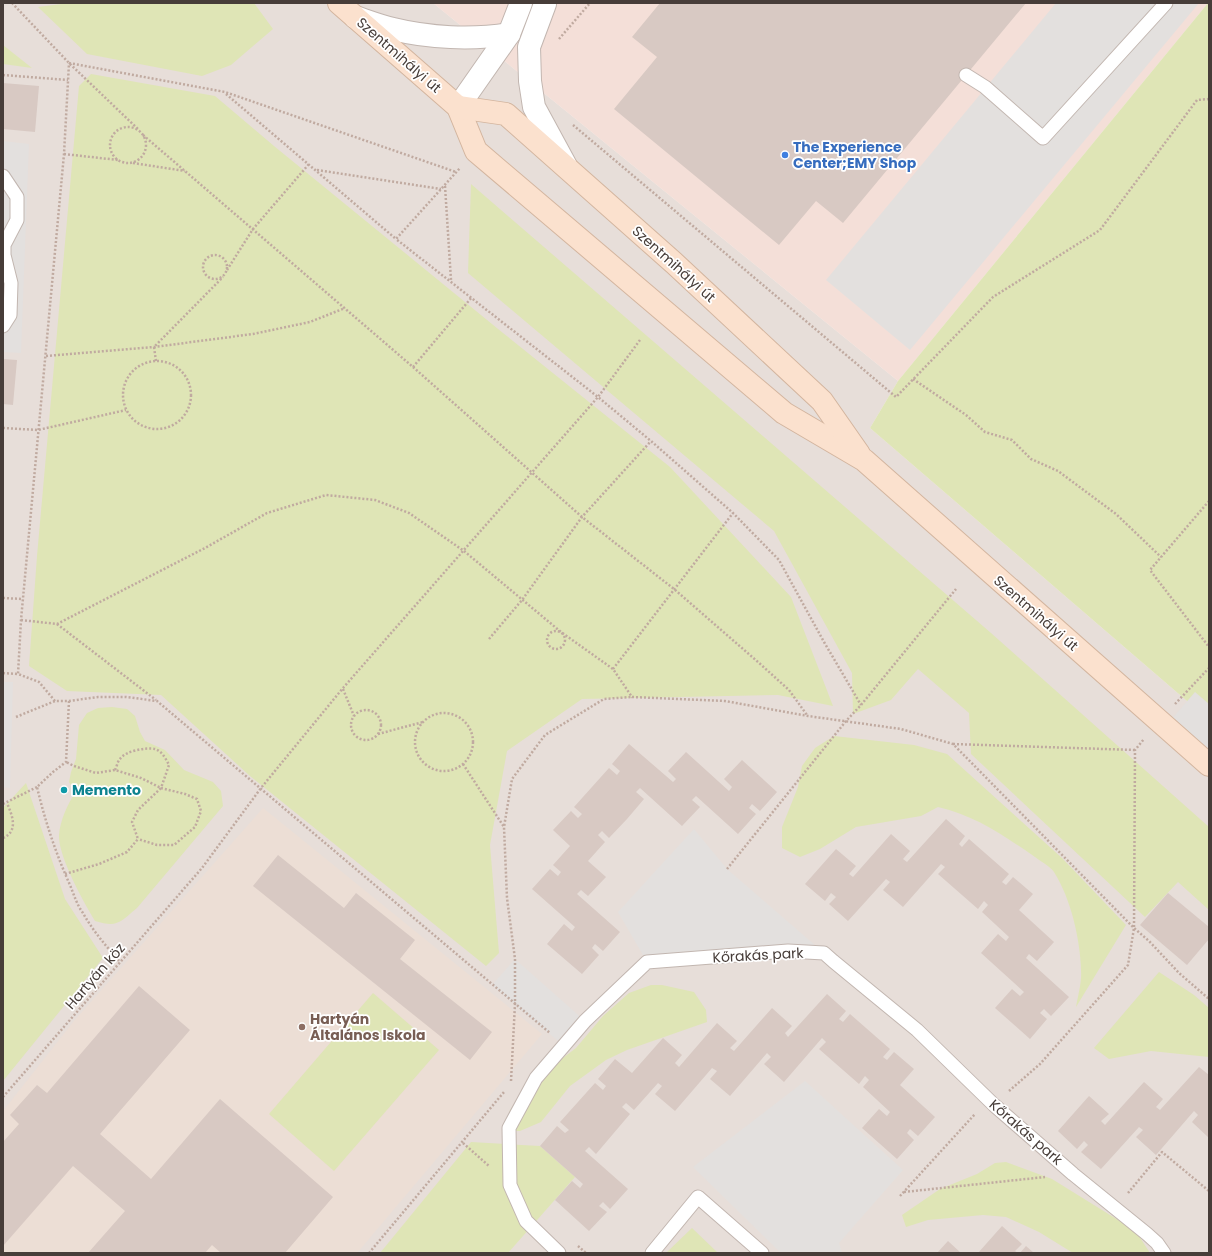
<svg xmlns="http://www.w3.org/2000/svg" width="1212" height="1256" font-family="Poppins,sans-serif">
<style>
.residential{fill:#e7ded9}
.commercial{fill:#f4dfd8}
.education{fill:#ecded5}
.green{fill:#dfe5b6}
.parking{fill:#e3e0de}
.building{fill:#d8c9c3}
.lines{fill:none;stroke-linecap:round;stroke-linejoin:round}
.service-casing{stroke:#c2b6b0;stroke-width:15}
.minor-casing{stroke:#c2b6b0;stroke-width:24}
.secondary-casing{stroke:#d3b59f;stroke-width:24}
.path{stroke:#c0aaa0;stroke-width:2.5;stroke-dasharray:2 2;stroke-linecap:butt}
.service{stroke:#fff;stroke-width:13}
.minor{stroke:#fff;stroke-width:22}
.secondary{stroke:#fbe1ce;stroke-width:22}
.shop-dot{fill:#3f7fe0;stroke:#fff;stroke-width:1.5}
.culture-dot{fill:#0f9aa8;stroke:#fff;stroke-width:1.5}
.education-dot{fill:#8d6e63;stroke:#fff;stroke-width:1.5}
.labels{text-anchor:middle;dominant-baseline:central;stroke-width:3.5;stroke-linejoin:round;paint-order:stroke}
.street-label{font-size:14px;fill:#473d39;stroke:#fff}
.shop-label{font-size:14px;font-weight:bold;fill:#366cbe;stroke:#fff;text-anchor:start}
.culture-label{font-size:14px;font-weight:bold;fill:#0d838f;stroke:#fff;text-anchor:start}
.education-label{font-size:14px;font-weight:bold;fill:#785e54;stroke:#fff;text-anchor:start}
</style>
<rect width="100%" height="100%" fill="#f4eeea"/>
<path class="residential" d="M3 3H433L898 381 870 428 1209 720V1253H3Z"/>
<path class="commercial" d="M433 3H1208L898 381Z"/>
<path class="education" d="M263 808 542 1034 357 1253H3V1111L74 1021Z"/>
<g class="green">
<path d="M69 3H254L273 29 231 65 202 76 87 54 38 7Z"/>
<path d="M1208 3H1209V720L870 428 898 381Z"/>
<path d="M3 45 32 68 3 64Z"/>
<path d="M91 74 215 96 274 146 503 333 670 467 791 597 833 706 778 695 582 699 507 751 490 845 499 953 486 966 250 776 161 695 67 691 29 666 37 556 79 86Z"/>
<path d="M471 184 991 633 1209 827V910L1178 882 1145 917 971 754 969 713 918 669 891 700 853 714 852 673 774 531 468 273Z"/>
<path d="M112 707 127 709 135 716 140 732 145 741 165 750 184 770 213 782 221 791 223 806 137 908C120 922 118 928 95 921 83 901 58 856 59 835 60 821 67 806 74 794L73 788 69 782 71 772 76 759 79 725 87 713 98 708Z"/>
<path d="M834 736 914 745 947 754 1062 858 1126 925 1076 1007C1078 995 1082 982 1081 970 1080 939 1071 899 1054 872 1050 866 1040 861 1035 857 1003 835 976 816 938 807L921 816 856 827 820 849 800 857 782 848V827L798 787 802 766 815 748Z"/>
<path d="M26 783 65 899 103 958 3 1081V808Z"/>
<path d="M1159 972 1194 995 1209 1008V1057L1151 1051 1109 1059 1094 1048Z"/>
<path d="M651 985H662L694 992 706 1010 707 1022 627 1050 606 1060 570 1086 541 1122 520 1131H509L507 1121 510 1110 530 1083 576 1048 603 1016 629 993Z"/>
<path d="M373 993 439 1050 334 1171 269 1114Z"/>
<path d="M471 1142 540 1146 575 1177 508 1253H380Z"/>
<path d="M1006 1162 1052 1179 1131 1228 1139 1236 1150 1253H1073L1039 1232 1006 1217 983 1215 928 1220 906 1227 902 1215 940 1189 977 1174 995 1163Z"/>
<path d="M692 1228 718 1253H666Z"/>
</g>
<g class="parking">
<path d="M1056 3H1199L910 350 826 280Z"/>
<path d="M3 141 29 144 21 353 3 352Z"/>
<path d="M3 682H13L10 788 3 787Z"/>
<path d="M1195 692 1209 704V755L1170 721Z"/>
<path d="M694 829 727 869 824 953 647 962 618 912Z"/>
<path d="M515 959 585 1021 564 1046 492 985Z"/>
<path d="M805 1081 903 1170 839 1243 842 1253H781L693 1167Z"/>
</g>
<g class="building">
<path d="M660 3H1026L843 223 816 201 779 245 614 109 657 57 632 37Z"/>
<path d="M3 83 39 86 35 132 3 129Z"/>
<path d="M3 359 17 360 13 405 3 404Z"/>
<path d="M629 744 673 782 676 779 668 771 686 752 729 791 732 787 724 779 742 760 777 792 760 811 752 804 749 808 756 814 738 834 696 796 692 800 700 807 682 826 640 788 636 792 644 799 627 819 609 838 602 831 598 835 605 842 588 861 606 877 588 896 581 890 577 894 620 932 603 951 595 944 592 948 599 955 582 974 547 944 564 924 572 931 575 927 532 889 550 869 558 876 561 872 553 865 570 846 553 830 571 811 578 818 582 814 574 807 609 768 617 775 620 771 612 764Z"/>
<path d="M946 819 965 836 959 844 962 847 969 839 1009 874 1002 882 1006 885 1013 877 1033 894 1019 910 1054 942 1037 961 1029 954 1026 958 1069 997 1051 1016 1044 1009 1040 1013 1047 1019 1030 1039 995 1008 1012 989 1020 996 1024 992 981 953 998 934 1006 941 1009 937 982 912 988 905 984 901 978 909 938 874 945 867 941 864 903 907 883 890 890 882 886 879 848 921 829 904 836 897 831 893 825 901 805 884 836 849 856 866 849 874 853 877 891 834 910 851 903 859 907 862Z"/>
<path d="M278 855 344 908 356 893 415 940 400 959 492 1032 470 1060 253 886Z"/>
<path d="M1168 893 1209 927V939L1187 965 1140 925Z"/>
<path d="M139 986 190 1030 100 1134 151 1179 220 1099 333 1197 285 1253H221L212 1245 205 1253H88L125 1211 73 1166 3 1246V1142L19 1124 10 1115 37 1085 47 1093Z"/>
<path d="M827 994 846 1011 839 1019 843 1022 850 1014 890 1049 883 1057 887 1060 894 1052 914 1069 900 1085 935 1117 918 1136 910 1129 907 1133 914 1140 897 1159 862 1128 879 1109 887 1116 890 1112 863 1087 869 1080 865 1076 859 1084 819 1049 826 1042 822 1038 784 1082 764 1064 771 1057 767 1053 730 1096 710 1079 717 1071 712 1068 675 1111 655 1094 662 1086 658 1083 634 1110 626 1103 622 1107 630 1114 596 1154 589 1147 585 1151 628 1189 610 1209 603 1202 599 1206 607 1212 589 1231 555 1200 572 1181 580 1188 583 1184 540 1146 557 1126 565 1133 569 1130 560 1122 595 1083 603 1090 606 1086 598 1079 615 1059 632 1073 663 1038 682 1055 675 1063 679 1067 717 1023 737 1041 730 1048 734 1051 772 1008 792 1026 785 1033 788 1037Z"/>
<path d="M1199 1067 1209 1075V1138L1192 1122 1198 1115 1194 1111 1156 1155 1136 1137 1143 1130 1139 1127 1101 1169 1081 1152 1088 1145 1084 1141 1077 1149 1058 1131 1089 1096 1109 1114 1101 1121 1105 1125 1144 1082 1163 1099 1156 1107 1160 1110Z"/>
<path d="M1002 1226 1022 1244 1015 1251 1018 1253H978Z"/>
<path d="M948 1241 961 1253H937Z"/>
<path d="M1026 1246 1034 1253H1020Z"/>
</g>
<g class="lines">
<defs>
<g id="service">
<path d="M966 75 985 87 1043 138 1166 3"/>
<path d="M3 176 17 197V220L4 245V255L11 283 10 315 3 326"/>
<path d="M559 1253 526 1221 510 1185 509 1128 536 1078 585 1021 647 962 788 951 824 953 833 961 917 1030 994 1105 1073 1174 1147 1234 1157 1243 1164 1253"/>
<path d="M652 1253 698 1197 762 1253"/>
</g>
<g id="minor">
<path d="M545 4 529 47 530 81 534 107 566 166"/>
<path d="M355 17C367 21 380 26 393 29 429 38 472 40 509 34"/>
<path d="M458 107 509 34 521 3"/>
</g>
<g id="secondary">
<path d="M339 3 458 107 476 151 784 413 864 460 1209 765"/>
<path d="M458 107 506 114 674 263 822 401 859 454"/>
</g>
</defs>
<use href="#service" class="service-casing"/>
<use href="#minor" class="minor-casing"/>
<use href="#secondary" class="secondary-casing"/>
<g class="path">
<path d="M12 3 69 63 139 130"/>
<path d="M559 39 590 3"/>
<path d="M69 63 225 92 456 172"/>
<path d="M3 75 68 80"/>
<path d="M226 94 396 239"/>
<path d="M573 125 896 397 993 297 1100 230 1197 100 1209 99"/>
<circle cx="128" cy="145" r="18"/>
<path d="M143 135 413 367 582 517 674 589 758 662 789 690 807 715"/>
<path d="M64 154 118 160"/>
<path d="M133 163 185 171"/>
<path d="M317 170 441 189"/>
<path d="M445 186 451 280"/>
<circle cx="215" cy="267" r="12"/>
<path d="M227 270 253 229 309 164"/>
<path d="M640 340 598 397 651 441 733 513 779 560 824 642 861 705"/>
<path d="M46 356 154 347 253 334 310 322 345 308"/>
<circle cx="157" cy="395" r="34"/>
<path d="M156 361 154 347 223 277"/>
<path d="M413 367 472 297"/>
<path d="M913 379 966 415 985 432 1012 440 1031 459 1058 471 1116 514 1161 557"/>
<path d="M3 428 38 430 126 410"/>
<path d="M1209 501 1150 570 1209 647"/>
<path d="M3 598 23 599"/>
<path d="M21 620 57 624 205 548 267 513 326 495 375 500 409 513 464 551 561 632 613 669 632 697 725 701 808 716 901 729 953 744 1134 928 1149 941 1179 973 1209 999"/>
<path d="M57 624 156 700"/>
<circle cx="556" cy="640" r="9"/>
<path d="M489 639 522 600 582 517 651 441"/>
<path d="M613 669 733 513"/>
<path d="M3 673 18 674"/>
<path d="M343 689 354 716"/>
<path d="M55 701 39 682 18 674 21 620 64 154 69 63"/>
<path d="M69 701 66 762 53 772 37 787C45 821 56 854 70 885 74 895 77 905 83 913 93 931 106 946 120 962"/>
<path d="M1175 704 1209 668"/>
<circle cx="366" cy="725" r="15"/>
<circle cx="444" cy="742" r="29"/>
<path d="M16 717 55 701H69L98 697H126L157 701 550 1033"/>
<path d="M378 734 423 722"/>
<path d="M953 744 1135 750"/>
<path d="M463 764 504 827"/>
<path d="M115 770C117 767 117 762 120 759 125 751 146 747 155 749 162 751 166 759 169 765L161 788 185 794 197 799 201 811 195 827 174 845H157L138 839"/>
<path d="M3 804 37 787"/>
<path d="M3 838C19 831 12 815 7 803"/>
<path d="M727 869 846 721 861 705 956 589"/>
<path d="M65 874 99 864 127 852 138 839 132 822 138 810 161 788 141 778 115 770 96 773 74 766 66 762"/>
<path d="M511 1081 515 1004V959L507 898 504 827 512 779 545 735 604 699 631 697"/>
<path d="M1009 1091 1040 1064 1128 965 1134 928 1135 750 1144 739"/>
<path d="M3 1097 202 868 261 788 343 688 598 397 396 239 460 168"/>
<path d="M463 1143 489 1166"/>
<path d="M904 1192 1045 1177"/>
<path d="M1128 1193 1162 1152 1209 1191"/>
<path d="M900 1196 975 1114"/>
<path d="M578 1246 586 1253"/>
<path d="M369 1253 504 1092"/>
</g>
<use href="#service" class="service"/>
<use href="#minor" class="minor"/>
<use href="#secondary" class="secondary"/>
</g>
<circle class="shop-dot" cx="785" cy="155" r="4"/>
<circle class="culture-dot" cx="64" cy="790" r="4"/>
<circle class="education-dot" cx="302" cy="1027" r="4"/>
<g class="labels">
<g class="street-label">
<text transform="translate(399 55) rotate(41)">Szentmihályi út</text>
<text transform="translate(674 264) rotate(42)">Szentmihályi út</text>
<text transform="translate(1036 613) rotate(41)">Szentmihályi út</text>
<text transform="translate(758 955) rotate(-3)">Kőrakás park</text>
<text transform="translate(95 976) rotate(-49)">Hartyán köz</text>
<text transform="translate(1026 1132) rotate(41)">Kőrakás park</text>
</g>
<g class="shop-label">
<text x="793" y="147">The Experience<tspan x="793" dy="16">Center;EMY Shop</tspan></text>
</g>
<g class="culture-label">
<text x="72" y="790">Memento</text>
</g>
<g class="education-label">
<text x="310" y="1019">Hartyán<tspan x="310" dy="16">Általános Iskola</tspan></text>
</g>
</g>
<rect width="1212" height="1256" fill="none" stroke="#473d39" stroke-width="8"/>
</svg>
